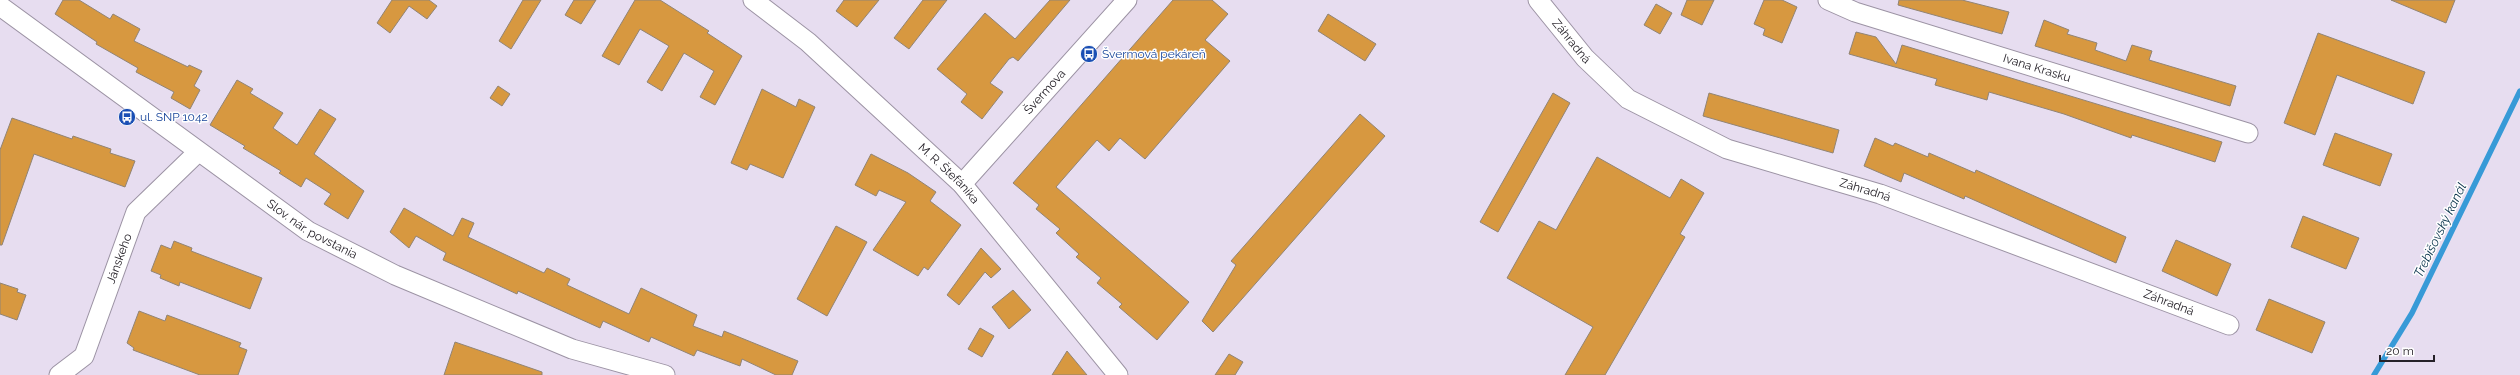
<svg xmlns="http://www.w3.org/2000/svg" width="2520" height="375" font-family="Raleway,sans-serif">
<style>
.lines{fill:none;stroke-linecap:round;stroke-linejoin:round}
.stream{stroke:#379ad7;stroke-width:5.5}
.building{fill:#d79840;stroke:#918475}
.minor-casing{stroke:#9c93a4;stroke-width:21}
.minor{stroke:#fff;stroke-width:19}
.labels{text-anchor:middle;dominant-baseline:central;stroke-width:3;stroke-linejoin:round;paint-order:stroke}
.street-label{font-size:12px;fill:#252128;stroke:#fff}
.transit-label{font-size:12px;fill:#164399;stroke:#fff;text-anchor:start}
.water-label{font-size:13px;font-style:italic;fill:#08324b;stroke:#fff}
</style>
<rect width="100%" height="100%" fill="#e7ddf0"/>
<g class="lines">
<path class="stream" d="M2374 375 2412 313 2520 91"/>
</g>
<g class="building">
<path d="M63 0H79L110 19 113 14 140 29 134 41 188 67 189 65 202 71 194 86 200 90 190 109 171 98 174 92 136 72 138 68 96 44 97 42 55 14Z"/>
<path d="M392 0H429L437 6 427 19 409 6 390 33 377 23Z"/>
<path d="M523 0H541L511 49 499 41Z"/>
<path d="M574 0H596L581 24 565 15Z"/>
<path d="M635 0H660L709 31 707 33 742 56 715 105 700 97 714 71 684 53 662 91 647 82 669 46 640 29 619 65 602 56Z"/>
<path d="M844 0H879L857 27 836 11Z"/>
<path d="M923 0H947L909 49 894 38Z"/>
<path d="M1050 0H1070L1018 61 1013 57 1009 59 990 83 1003 92 982 119 961 102 967 94 937 69 985 13 1015 39Z"/>
<path d="M1173 0H1212L1228 14 1205 40 1230 61 1145 159 1120 138 1109 151 1097 140 1056 187 1189 302 1157 340 1119 307 1122 304 1097 283 1101 278 1076 257 1079 254 1056 233 1060 229 1036 209 1039 205 1013 183Z"/>
<path d="M1687 0H1714L1702 25 1681 15Z"/>
<path d="M1764 0H1782L1797 7 1782 43 1763 35 1765 29 1754 24Z"/>
<path d="M1899 0H1962L2009 12 2002 34 1898 5Z"/>
<path d="M2391 0H2455L2446 23Z"/>
<path d="M1656 4 1672 13 1660 34 1644 25Z"/>
<path d="M1328 14 1376 44 1365 61 1318 31Z"/>
<path d="M2044 20 2069 30 2067 34 2097 43 2095 50 2126 61 2132 45 2152 51 2149 60 2236 86 2230 106 2035 46Z"/>
<path d="M1856 32 1876 37 1896 64 1902 45 2222 142 2215 162 2132 135 2131 138 2064 114 1989 92 1987 100 1935 85 1937 79 1849 54Z"/>
<path d="M2318 33 2425 72 2413 104 2337 75 2315 135 2284 123Z"/>
<path d="M237 80 253 89 250 93 283 113 273 128 297 145 320 109 336 119 314 154 364 191 348 219 324 204 331 194 306 178 301 187 279 173 281 171 243 148 245 146 210 125Z"/>
<path d="M498 86 510 94 502 106 490 98Z"/>
<path d="M762 89 796 107 799 99 815 107 783 178 750 164 747 170 731 163Z"/>
<path d="M1553 93 1570 103 1498 232 1480 222Z"/>
<path d="M1709 93 1839 130 1833 153 1703 116Z"/>
<path d="M1360 114 1385 136 1213 332 1202 321 1236 265 1231 261Z"/>
<path d="M12 118 72 139 73 136 111 149 110 153 135 161 125 187 34 154 2 245H0V150Z"/>
<path d="M2335 133 2392 154 2380 186 2323 165Z"/>
<path d="M1875 138 1893 146 1895 143 1928 157 1929 153 1975 173 1976 170 2126 237 2116 263 1965 196 1964 199 1904 173 1901 182 1864 166Z"/>
<path d="M871 154 908 173 936 192 930 201 961 225 928 270 924 267 918 276 873 250 906 202 879 190 876 196 855 185Z"/>
<path d="M1597 157 1670 198 1681 179 1704 193 1680 234 1685 237 1605 375H1565L1593 327 1507 278 1539 221 1556 230Z"/>
<path d="M404 208 453 236 462 218 474 223 468 237 544 273 547 268 570 279 567 285 629 314 641 288 697 315 693 326 722 337 724 331 798 361 792 375H776L742 359 740 366 697 350 694 356 651 337 649 342 603 321 600 328 518 291 517 294 443 260 446 253 416 236 409 248 390 232Z"/>
<path d="M2303 216 2359 238 2346 269 2291 247Z"/>
<path d="M836 226 867 242 827 316 797 299Z"/>
<path d="M2176 240 2231 264 2217 296 2162 271Z"/>
<path d="M174 241 192 248 191 251 262 278 250 309 180 282 179 286 160 278 161 275 151 271 161 245 171 249Z"/>
<path d="M981 248 1001 269 991 278 985 272 959 305 947 295Z"/>
<path d="M0 283 18 289 17 292 26 295 17 320 0 314Z"/>
<path d="M1013 290 1031 310 1009 329 992 307Z"/>
<path d="M2269 299 2325 322 2312 353 2256 330Z"/>
<path d="M139 311 165 321 167 315 241 343 239 347 247 350 238 375H200L133 350 134 348 127 343Z"/>
<path d="M980 328 994 336 982 357 968 349Z"/>
<path d="M455 342 542 372V375H444Z"/>
<path d="M1067 351 1087 375H1052Z"/>
<path d="M1229 354 1243 362 1235 375H1215Z"/>
</g>
<g class="lines">
<defs>
<g id="minor">
<path id="s1" d="M753 0 808 42 962 184 1118 375"/>
<path id="s2" d="M1538 0 1585 58 1628 99 1727 149 1880 194 2229 325"/>
<path id="s3" d="M1828 0 1855 12 2248 133"/>
<path id="s4" d="M0 6 308 231 395 275 572 349 665 375"/>
<path id="s5" d="M962 184 1127 0"/>
<path id="s6" d="M59 375 84 356 136 212 198 152"/>
</g>
</defs>
<use href="#minor" class="minor-casing"/>
<use href="#minor" class="minor"/>
</g>
<defs>
<symbol id="bus-disc" viewBox="-11 -11 22 22"><circle r="9.5" fill="#1a4fb4" stroke="#fff"/><path d="M-5-6H5V4H4V6H2V4H-2V6H-4V4H-5ZM-3.5-4V0h7V-4ZM-3.5 1.2v1.5H-2V1.2ZM2 1.2v1.5H3.5V1.2Z" fill="#fff"/></symbol>
</defs>
<g fill-rule="evenodd">
<use href="#bus-disc" x="1079" y="44" width="20" height="20"/>
<use href="#bus-disc" x="117" y="107" width="20" height="20"/>
</g>
<g class="labels">
<g class="street-label">
<text stroke="none"><textPath href="#s2" startOffset="53">Záhradná</textPath></text>
<text stroke="none"><textPath href="#s3" startOffset="220">Ivana Krasku</textPath></text>
<text stroke="none"><textPath href="#s5" startOffset="124">Švermova</textPath></text>
<text stroke="none"><textPath href="#s1" startOffset="262">M. R. Štefánika</textPath></text>
<text stroke="none"><textPath href="#s2" startOffset="389">Záhradná</textPath></text>
<text stroke="none"><textPath href="#s4" startOffset="384">Slov. nár. povstania</textPath></text>
<text stroke="none"><textPath href="#s6" startOffset="135">Jánskeho</textPath></text>
<text stroke="none"><textPath href="#s2" startOffset="713">Záhradná</textPath></text>
</g>
<g class="transit-label">
<text x="1102" y="54">Švermová pekáreň</text>
<text x="140" y="117">ul. SNP 1042</text>
</g>
<g class="water-label">
<text transform="translate(2440 230) rotate(-64)">Trebišovský kanál</text>
</g>
</g>
<path d="M2380 355v6h54v-6" fill="none" stroke="#252128" stroke-width="2"/>
<text x="2386" y="355" font-size="12" fill="#252128" stroke="#ffffff" stroke-width="3" paint-order="stroke">20 m</text>
</svg>
